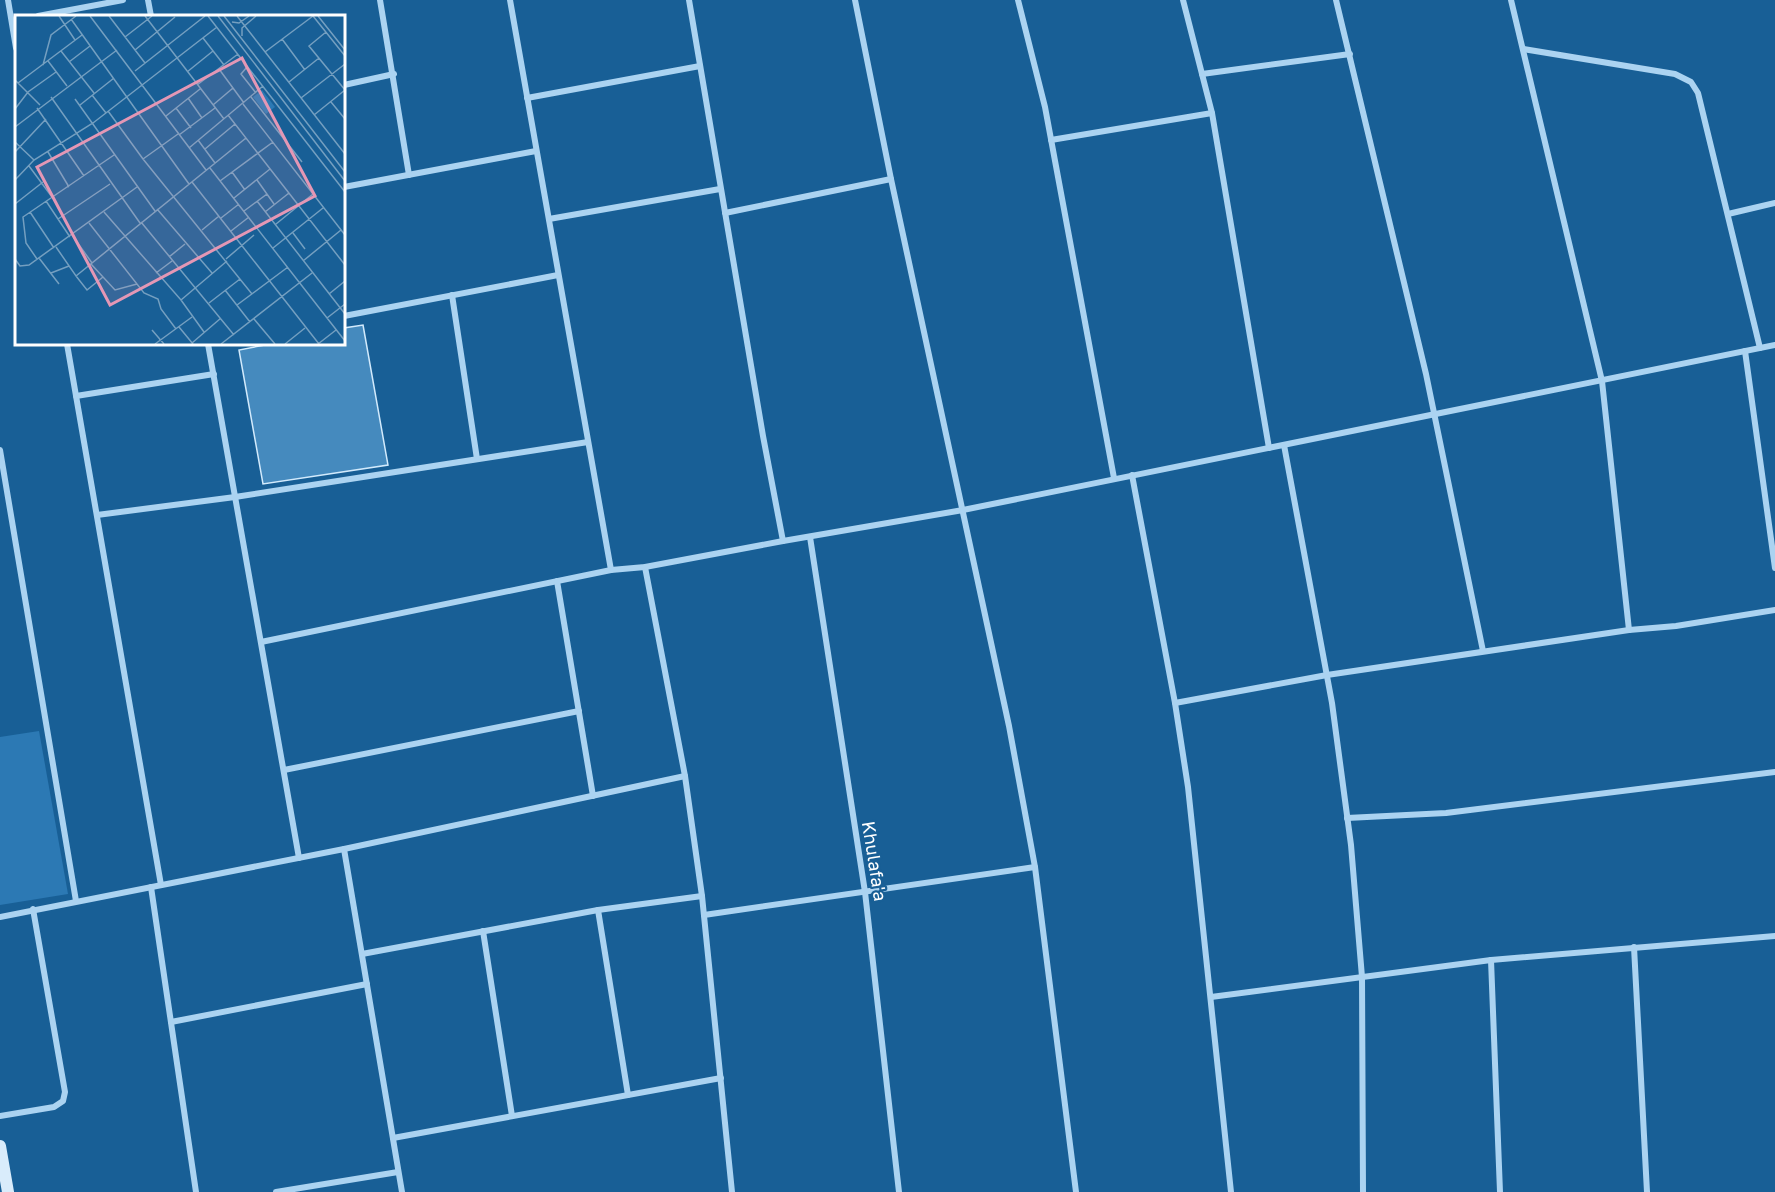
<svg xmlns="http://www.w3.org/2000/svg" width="1775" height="1192" font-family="'Golos Text',sans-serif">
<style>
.green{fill:#2c79b4}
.building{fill:#458abe;stroke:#d2eafc;stroke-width:1.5}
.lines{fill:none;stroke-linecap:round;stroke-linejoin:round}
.street{stroke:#abd3f1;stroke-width:6}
.secondary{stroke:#d9ecfb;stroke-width:12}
.labels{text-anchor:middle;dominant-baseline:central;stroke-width:4.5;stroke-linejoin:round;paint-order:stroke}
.street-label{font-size:18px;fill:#fff;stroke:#185f96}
.inset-road{fill:none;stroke:#749fc0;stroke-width:1.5}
.view{fill:#e497b5;fill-opacity:0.15;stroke:#e497b5;stroke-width:3}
.inset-edge{fill:none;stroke:#fff;stroke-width:3}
</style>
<rect width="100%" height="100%" fill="#185f96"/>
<path class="green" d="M39 731 68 894 0 905V737Z"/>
<path class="building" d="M363 325 388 465 263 484 239 350 270 344H344V328Z"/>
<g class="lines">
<g class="street">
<path d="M8 0 16 48"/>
<path d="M148 0 151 16"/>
<path d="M380 0 409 175"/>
<path d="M510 0 611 570"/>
<path d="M689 0 763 436 783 541"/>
<path d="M855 0 891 179 1009 726 1035 867 1076 1192"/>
<path d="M1018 0 1045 107 1114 478"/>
<path d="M1183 0 1212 113 1269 448"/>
<path d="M1336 0 1426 374 1483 651"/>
<path d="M1511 0 1602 381 1629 630"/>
<path d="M38 16 123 0"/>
<path d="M1523 49 1675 74 1691 82 1698 93 1760 348"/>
<path d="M1202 74 1350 54"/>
<path d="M344 85 394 74"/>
<path d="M527 98 700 66"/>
<path d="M1051 140 1212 113"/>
<path d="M344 187 536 151"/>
<path d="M725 213 891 179"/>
<path d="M1728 214 1775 203"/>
<path d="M549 219 720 189"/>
<path d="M452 295 477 459"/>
<path d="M344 316 558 275"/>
<path d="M67 344 161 885"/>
<path d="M208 344 299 858"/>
<path d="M1745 351 1775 568"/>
<path d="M76 396 214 374"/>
<path d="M1284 445 1332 703 1351 845 1362 977 1363 1192"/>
<path d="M0 450 76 901"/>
<path d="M1132 475 1175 703 1188 787 1231 1192"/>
<path d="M97 515 235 497 588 442"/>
<path d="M810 537 865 892 899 1192"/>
<path d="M645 567 685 776 702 896 732 1192"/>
<path d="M557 581 593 796"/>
<path d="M261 642 611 570 645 567 783 541 963 510 1775 345"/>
<path d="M1175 703 1327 675 1629 630 1676 626 1775 610"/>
<path d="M284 770 579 711"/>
<path d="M1347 818 1446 813 1775 772"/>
<path d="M344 849 402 1192"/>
<path d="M151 887 196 1192"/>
<path d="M598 910 628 1095"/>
<path d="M704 915 1035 867"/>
<path d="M0 917 344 849 685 776"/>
<path d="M483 931 512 1116"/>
<path d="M1634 947 1647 1192"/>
<path d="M362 954 598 910 702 896"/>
<path d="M1491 960 1500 1192"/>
<path d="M1211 997 1491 960 1775 936"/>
<path d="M171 1022 367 984"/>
<path d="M0 1116 54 1107 63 1101 65 1092 33 909"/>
<path d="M393 1138 721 1078"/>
<path d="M276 1192 398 1172"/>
</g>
<path class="secondary" d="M0 1146 8 1192"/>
</g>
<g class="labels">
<g class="street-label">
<text transform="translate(875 861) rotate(81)">Khulafa'a</text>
</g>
</g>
<g transform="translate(15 15)">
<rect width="330" height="330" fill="#185f96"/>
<path d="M247 75 260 92 251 99 238 82Z" fill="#2c79b4"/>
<path class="inset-road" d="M44 1 60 25M75 1 191 155M94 1 130 48M130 1 209 104M193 1 330 177M203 1 330 166M209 1 330 157M222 1 330 139M298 1 330 41M303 1 330 35M56 4 174 169M217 7 224 8 234 1M227 21V13L241 1M110 22 137 1M188 23 209 50M267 24 290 55M120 35 160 2M46 36 79 78M250 37 298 1M33 46 52 71M54 47 75 31M28 50 36 20 61 1M232 52 226 59 241 78M204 54 229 88M120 56 190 1M172 57 198 36M0 65 25 90M274 67 304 43M3 68 67 20M182 70 223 39M77 80 91 98M36 82 125 208M236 82 287 147M173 83 187 103M286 83 330 49M60 84 140 196M316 87 330 104M228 89 330 220M65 90 99 63M198 90 218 73M22 93 69 161M161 93 176 113M0 94 13 77 41 57M93 96 128 144 237 279M213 100 330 250M299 100 330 75 294 31 311 17M151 101 185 74M0 112 102 35M164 120 200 93M183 125 200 148M0 127 19 145M174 133 248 71M190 134 220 109M0 137 31 104M33 137 54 172M128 144 163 119M14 151 37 182M195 153 330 326M217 157 230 175M0 165 19 145 78 108 202 12M242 165 259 189M205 166 258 127M177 167 304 329M219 183 255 154M31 186 55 222M242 186 330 299M0 189 28 167M142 194 197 258M229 196 252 179M15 197 39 233M89 197 166 285 212 246M250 197 274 178M206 203 224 189M43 204 95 169M126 207 219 320M74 208 129 278 143 284 146 294 161 314M261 209 298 179M187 215 204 201M216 216 234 202M278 218 290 234M57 220 77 248M41 232 61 261 231 123M258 233 308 193M154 242 170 229M24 243 44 269M0 244 5 251 14 250 122 172M22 244 11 228 8 202 99 140M211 244 239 220M288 246 326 215M76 249 100 275 122 269M36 258 54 251M141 258 157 246M61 261 72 275 88 262M210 275 235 307M314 279 330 266M166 285 189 317M194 288 225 264M222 290 273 252M312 303 330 289M239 304 260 329M164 312 178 329M137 315 149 329M177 328 206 303M140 329 177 302M206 329 297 258M270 329 290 313M303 329 321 315"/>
<path class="view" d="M227 43 300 181 95 290 22 152Z"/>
<rect width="330" height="330" class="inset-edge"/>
</g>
</svg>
